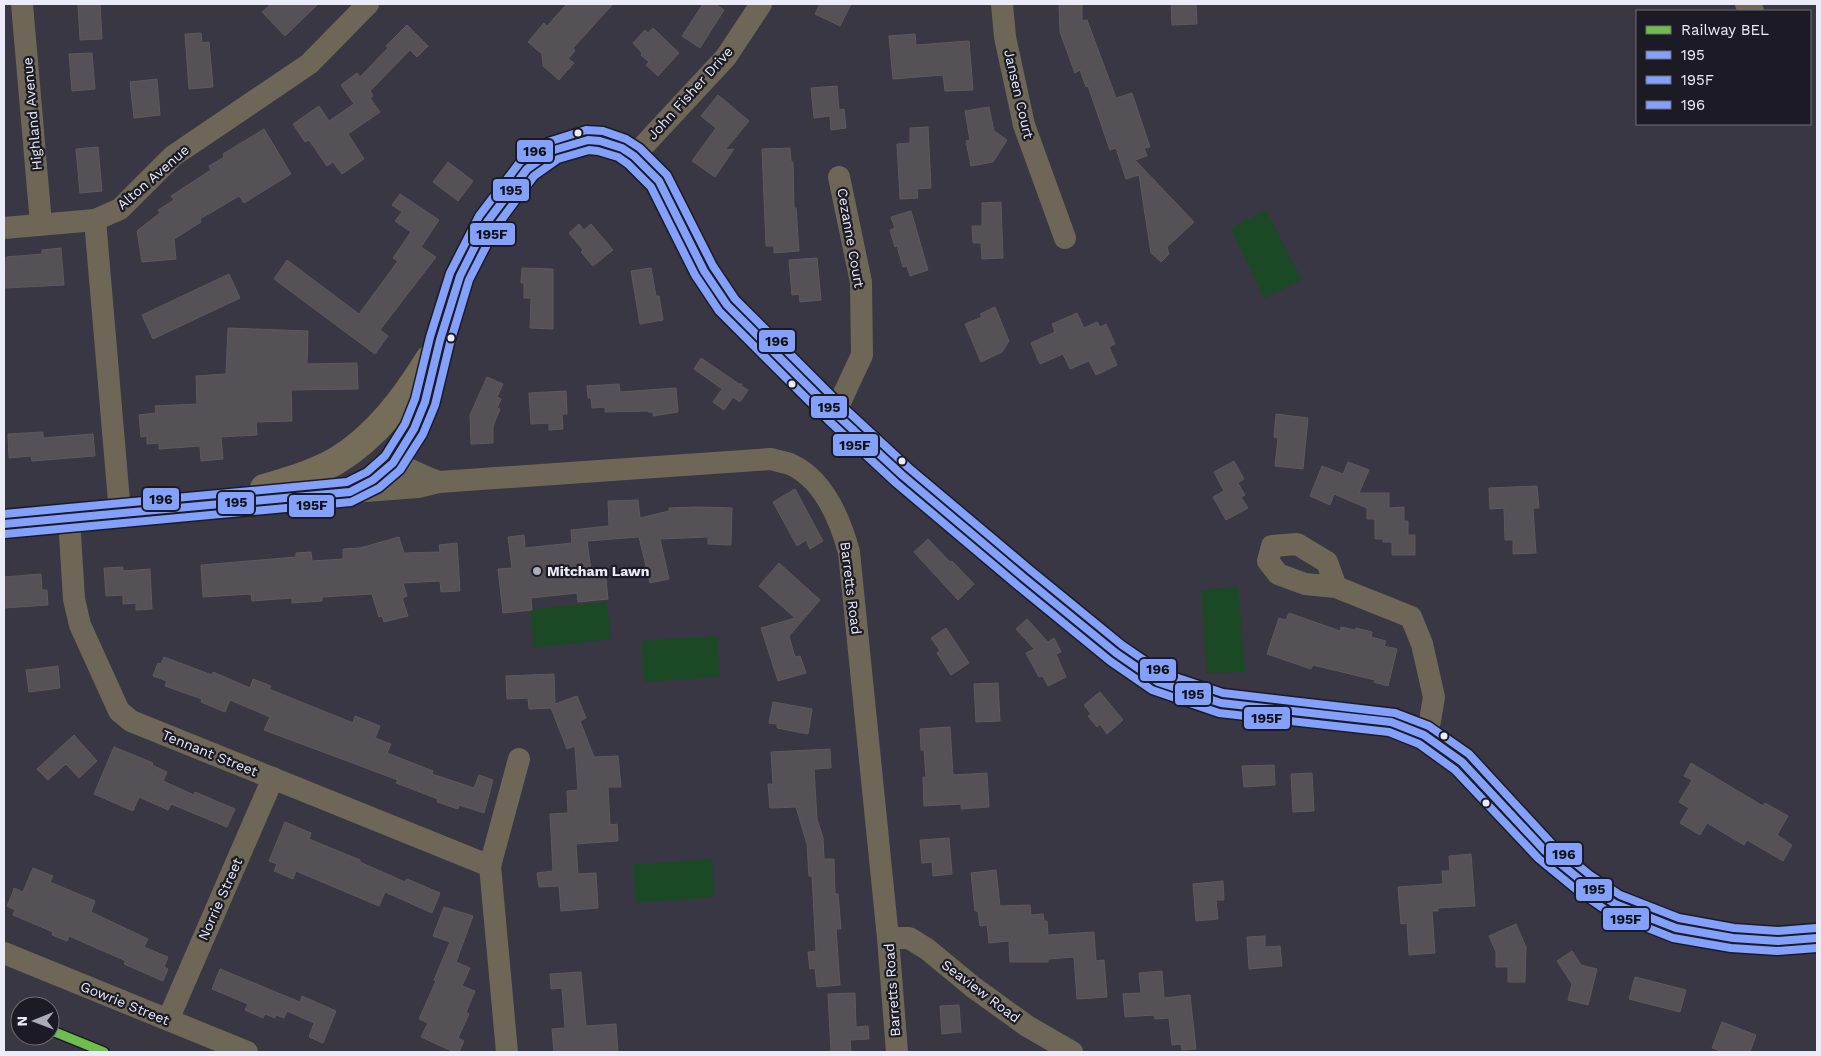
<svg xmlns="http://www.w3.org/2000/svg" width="1821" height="1056" font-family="'Work Sans',sans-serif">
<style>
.green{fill:#1c4925}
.building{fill:#565156;stroke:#5e595c}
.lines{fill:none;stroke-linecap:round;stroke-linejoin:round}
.minor{stroke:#6e6757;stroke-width:22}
.major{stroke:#766d58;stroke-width:28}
.bus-1-casing{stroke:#1c1b25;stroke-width:11}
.bus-2-casing{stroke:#1c1b25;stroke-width:11}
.bus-3-casing{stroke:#1c1b25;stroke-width:11}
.bus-1{stroke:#83a1fc;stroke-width:8}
.bus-2{stroke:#83a1fc;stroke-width:8}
.bus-3{stroke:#83a1fc;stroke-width:8}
.rail-1-casing{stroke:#1c1b25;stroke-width:12}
.rail-1{stroke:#6fbd4e;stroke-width:9}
.bus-dot{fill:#ebebf9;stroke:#1c1b25;stroke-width:2}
.poi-dot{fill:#acacb9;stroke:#1c1b25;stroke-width:2}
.labels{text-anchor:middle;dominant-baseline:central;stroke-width:4.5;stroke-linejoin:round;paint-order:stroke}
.street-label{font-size:14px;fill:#ebebf9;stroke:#1c1b25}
.poi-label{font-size:14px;font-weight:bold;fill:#ebebf9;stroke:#1c1b25;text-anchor:start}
.line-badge{stroke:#1c1b25;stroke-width:2}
.pale-badge-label{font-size:14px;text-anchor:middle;font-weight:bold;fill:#111}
</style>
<rect width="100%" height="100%" fill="#383743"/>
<g class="green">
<path d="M1266 210 1302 280 1264 298 1231 229Z"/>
<path d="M1238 587 1245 672 1207 673 1201 590Z"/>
<path d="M607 602 611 639 534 648 530 610Z"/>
<path d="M718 636 720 677 644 682 642 641Z"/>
<path d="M712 859 714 897 636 903 633 865Z"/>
</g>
<g class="building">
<path d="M78 4H100L102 39 80 40Z"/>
<path d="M271 4H318L285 36 262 12Z"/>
<path d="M567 4H613L573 48 575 51 568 59 574 63 559 80 543 66 542 54 528 42 544 23 547 26Z"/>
<path d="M703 4H715L724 10 700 48 682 36Z"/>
<path d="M820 4H851L840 26 815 14Z"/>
<path d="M1059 4H1082V21L1087 20 1116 98 1132 93 1150 147 1144 148 1147 156 1135 160 1194 222 1167 247 1169 254 1161 262 1151 253 1139 175 1126 179 1116 148 1110 150 1088 86 1086 87 1080 70 1075 73 1060 32Z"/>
<path d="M1171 4H1196L1197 24 1172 25Z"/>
<path d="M407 25 428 46 417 57 410 50 370 91 373 96 370 98 380 112 348 134 364 159 342 174 333 162 327 166 309 140 305 142 293 124 319 106 329 121 354 104 341 85 357 73 360 77 388 48 386 46Z"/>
<path d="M653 28 679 53 658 76 646 65 649 62 641 55 642 53 633 43 645 30 648 33Z"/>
<path d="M201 33 202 43 209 42 213 87 189 89 185 34Z"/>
<path d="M915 34 916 45 969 41 973 90 945 91 943 75 893 79 889 36Z"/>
<path d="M92 53 95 89 72 91 69 54Z"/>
<path d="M157 79 160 115 134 118 130 82Z"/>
<path d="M837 86 839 110 844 109 846 128 831 130 830 116 814 118 811 88Z"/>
<path d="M718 95 749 121 725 150 734 149 715 177 692 161 716 128 701 116Z"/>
<path d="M989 107 994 131 1007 140 993 162 971 166 966 141 970 140 965 111Z"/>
<path d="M928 127 931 188 917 189 918 198 900 199 897 144 910 143V128Z"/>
<path d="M264 129 291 174 244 203 239 196 200 219 201 222 174 239 176 259 142 262 137 231 160 213 158 210 174 200 171 196 211 170 209 166 224 157 223 154Z"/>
<path d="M98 147 102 191 80 193 76 149Z"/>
<path d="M790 148 791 162H793L794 208H796L799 251 774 253V246H766L762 149Z"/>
<path d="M448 162 473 181 458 201 433 182Z"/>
<path d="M400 194 439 220 421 247 436 257 380 330 388 336 375 354 274 279 287 260 359 314 398 261 393 258 411 232 395 221 402 212 392 205Z"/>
<path d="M1001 202 1003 258 982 259 981 243H973L972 226H982V203Z"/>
<path d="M911 211 928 270 910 276 907 266 903 267 897 246 895 247 890 230 895 228 891 217Z"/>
<path d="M579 224 584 230 591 224 613 250 593 266 581 252 583 250 569 233Z"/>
<path d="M61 248 64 285 4 288V265L6 264V257L42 254V250Z"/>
<path d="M817 258 821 300 800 302 799 294 792 295 789 260Z"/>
<path d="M522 268 553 269V329L530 328 531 298H524V283H521Z"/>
<path d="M651 268 656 296H659L663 320 640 324 631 271Z"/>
<path d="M229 274 240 298 153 339 142 315Z"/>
<path d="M995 307 1009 341 1002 352 981 362 965 324 982 317 980 314Z"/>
<path d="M1077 313 1084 328 1097 322 1100 327 1106 324 1115 344 1109 347 1117 365 1096 375 1089 361 1070 369 1063 354 1040 364 1031 343 1055 332 1052 324Z"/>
<path d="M228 328 308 331 307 364 357 363 358 389 291 390 292 421 256 422 257 435 221 437 223 459 201 461 200 446 159 449V443L147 444V436L141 437 139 415 156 413 155 406 197 404 196 376 226 374Z"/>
<path d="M701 358 739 384H742L741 386 748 390 740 402 733 397 724 410 713 402 722 389 694 369Z"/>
<path d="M487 377 503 384 497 397 501 399 497 408 500 409 493 426V443L471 444 470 415Z"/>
<path d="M619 384 620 392 676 388 678 412 653 416V412H648V411L605 412V407L592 408 591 398H588L587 386Z"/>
<path d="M566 391 567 414H562L563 429 549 430V423L531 424 529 393Z"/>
<path d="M1276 414 1308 418 1303 469 1275 466 1278 438 1274 437Z"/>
<path d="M43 432V438L93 434 95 456 32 461 31 456 9 458 8 434Z"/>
<path d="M1234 461 1244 479 1238 483 1245 495 1241 497 1248 508 1226 520 1213 497 1224 491 1214 472Z"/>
<path d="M1348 462 1369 470 1359 493H1389V508L1404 507V521H1408V535H1415V555H1392V542H1383V539H1375V519H1367V508L1334 494 1330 505 1310 496 1322 466 1343 474Z"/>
<path d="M1537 486 1539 508H1533L1536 553 1513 554V540H1505L1504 508 1490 509 1489 488Z"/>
<path d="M795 489 823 541 810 549 806 540 797 546 773 502Z"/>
<path d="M638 500 640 518 669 511V508L698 507 732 508 731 545 708 544V537L660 539 669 579 650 583 639 537 587 541 591 570 605 569 608 599 578 602 577 593 531 598 532 610 503 613 498 569 512 568 508 537 524 535 525 548 572 543 571 530 609 526 608 501Z"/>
<path d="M399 537 404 553 440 552 439 545 457 543 460 591 441 592 440 581 403 583 407 596 402 598 408 616 384 622 382 616 379 617 372 594 322 597V601L292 603V598L252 601 251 594 203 597 201 565 296 557V553L311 552 312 561 343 559V549L360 548Z"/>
<path d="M928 539 950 562 952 561 974 584 958 600 914 552Z"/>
<path d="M779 563 820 600 789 636 795 657 800 656 806 673 778 681 761 628 795 618 759 586Z"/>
<path d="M123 567V571L150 569 152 609 136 610V603L123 604V595L106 596 104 568Z"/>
<path d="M41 574 42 590H47L48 605 4 608V577Z"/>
<path d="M1289 613 1340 631 1341 627 1355 630 1356 628 1372 632 1371 637 1386 641 1384 646 1397 649 1388 686 1374 682 1375 680 1313 665 1311 669 1267 654 1279 618 1286 620Z"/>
<path d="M1027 619 1048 642 1054 638 1061 652 1056 654 1066 677 1048 686 1043 676 1039 677 1026 653 1034 649 1016 629Z"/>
<path d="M946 628 969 663 951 675 937 653 940 651 931 638Z"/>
<path d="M164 657 212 675 213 672 250 688 253 679 271 686 269 689 353 723 355 716 380 726 375 738 391 744 387 753 433 771 432 774 474 788 479 775 493 780 484 813 459 805 458 809 437 802 438 799 396 783 398 780 264 730 270 717 230 700 225 712 201 702 202 699 165 686 167 681 153 676 158 663 161 664Z"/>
<path d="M58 666 60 688 29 692 26 670Z"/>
<path d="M554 674 555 704 577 696 586 718 580 721 594 757 618 756 621 787H608L610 825 617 824 618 841 576 844 578 874 596 873 598 908 561 911 559 886 539 887 537 873 553 871 550 814 568 813 567 791 578 790 575 746 567 749 551 708 529 709 528 698 507 699 506 676Z"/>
<path d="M998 683 1000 721 976 722 974 684Z"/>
<path d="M1100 692 1123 720 1107 734 1100 724 1097 727 1088 716 1091 714 1084 705Z"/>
<path d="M773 702 812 709 808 734 777 728V724L769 723Z"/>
<path d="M950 727 953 775 987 773 989 807 961 809V804L924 806 923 777H926L924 750H921L920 729Z"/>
<path d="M74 735 97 761 79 778 66 764 48 780 37 769Z"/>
<path d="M114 747 153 763 152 765 167 772 163 781 194 795 195 792 235 809 227 827 171 804 168 810 139 797 133 811 94 794Z"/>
<path d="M830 749 831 768 814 769 817 819 823 838 824 859H834L835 894H838L841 929H836L840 985 817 987 815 968 810 969 808 952 816 951 812 876H809L807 844 796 807 770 808 768 784H773L771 752Z"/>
<path d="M1691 763 1763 806 1765 803 1788 816 1777 835 1792 845 1783 861 1747 840 1744 845 1707 823 1700 835 1680 823 1689 808 1679 802 1692 780 1684 776Z"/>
<path d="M1274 765 1275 785 1244 787 1242 766Z"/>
<path d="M1312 773 1314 811 1293 812 1291 774Z"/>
<path d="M285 822 311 833 309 839 360 860V862L405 882 407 879 440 893 432 913 385 892 379 906 296 871 293 879 274 871 277 864 269 861Z"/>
<path d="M949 838 952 874 933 876 932 862 922 863 920 840Z"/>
<path d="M1471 854 1475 906 1438 908V911H1432L1435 953 1409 955 1407 923 1401 924 1398 887 1443 884 1442 871H1450L1449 856Z"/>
<path d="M33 868 53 876 50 882 95 901 91 912 148 939 144 947 168 957 164 967 168 969 163 981 124 964 126 961 69 936 67 941 52 935 53 932 13 915 15 910 7 906 13 892 14 888 23 892Z"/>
<path d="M996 870 1000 906 1030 905 1031 915 1043 914 1044 921H1047L1048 935 1094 932 1096 961 1104 960 1107 997 1077 999 1074 957 1048 959V962H1010L1009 941 989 943 987 925 980 926 978 911H975L971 873Z"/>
<path d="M1223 881 1224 900H1216L1218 919 1196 921 1193 884Z"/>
<path d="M444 907 473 916 456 962 470 968 462 986 475 991 466 1012 469 1014 458 1038 464 1041 459 1052H454L421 1037 428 1023 419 1019 436 981 434 980 450 942 433 936Z"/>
<path d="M1516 924 1526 947 1525 982H1508V967H1496V952L1489 936Z"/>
<path d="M1265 936V947L1280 946 1282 966 1249 969 1247 937Z"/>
<path d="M1572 951 1581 965 1597 969 1588 1005 1568 1000 1572 984 1557 961Z"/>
<path d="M220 969 300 1002 302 996 336 1011 323 1043 309 1037 314 1023 287 1011 284 1018 276 1015 275 1018 265 1014 263 1018 245 1010 248 1004 212 989Z"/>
<path d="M1162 971 1164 998 1190 995 1196 1049 1182 1050 1181 1044 1172 1045 1169 1018 1155 1019 1154 1015 1125 1017 1123 994 1141 993 1139 973Z"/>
<path d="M581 972 586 1026 616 1024 618 1052H554L552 1029 565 1028 562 988 551 989 550 974Z"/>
<path d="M1635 977 1686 990 1680 1012 1629 999Z"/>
<path d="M855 993 856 1027 868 1026 869 1039 850 1040 851 1052H831L828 994Z"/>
<path d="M959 1005 961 1032 942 1034 940 1006Z"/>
<path d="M1722 1022 1756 1035 1750 1052H1723L1712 1048Z"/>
</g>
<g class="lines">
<g class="minor">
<path d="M22 4 41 224"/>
<path d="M1002 4 1005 37 1024 125 1065 238"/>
<path d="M1746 4 1753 11"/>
<path d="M634 156 726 57 761 4"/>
<path d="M4 228 95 220"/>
<path d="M835 413 862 355 861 282 839 177"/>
<path d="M393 463C409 468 423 477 439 482"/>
<path d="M352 492 418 487 439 482 771 459C777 461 784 462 790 464 824 479 840 519 849 552L888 938 897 1052"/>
<path d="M120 513 95 220 120 209 173 156 309 64 368 4"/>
<path d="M69 518 74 599 80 625 119 711 131 721 490 866 507 1052"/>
<path d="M1336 587 1327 562 1297 544 1272 546 1268 561 1278 574 1305 584 1336 587 1411 617 1422 644 1434 697 1430 721 1424 735"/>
<path d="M490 866 519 759"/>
<path d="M888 938H909L927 949 973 987 1027 1026 1072 1052"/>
<path d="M4 953 247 1052"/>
<path d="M168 1020 273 778"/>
</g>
<g class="major">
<path d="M264 488C288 481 313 474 336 461 376 437 405 398 429 359"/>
<path d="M4 524 350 492 373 480 393 463 414 429 425 402 440 340 460 276 487 222 527 169 554 150 588 140 600 141 622 148 634 156 659 181 704 271 727 305 835 413 902 475 1023 577 1116 653 1158 682 1221 703 1391 722 1424 735 1462 762 1545 851 1584 883 1615 904 1676 928 1733 938 1778 941 1817 938"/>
</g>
<defs>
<path id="bus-1" d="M4 524 350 492 373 480 393 463 414 429 425 402 440 340 460 276 487 222 527 169 554 150 588 140 600 141 622 148 634 156 659 181 704 271 727 305 835 413 902 475 1023 577 1116 653 1158 682 1221 703 1391 722 1424 735 1462 762 1545 851 1584 883 1615 904 1676 928 1733 938 1778 941 1817 938"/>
<path id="bus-2" d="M5 534 351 502 379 488 400 470 423 434 435 405 450 343 469 280 496 227 534 176 558 159 589 150 598 151 618 157 628 164 651 187 695 275 719 311 828 420 896 483 1017 585 1110 661 1152 690 1219 713 1389 732 1419 744 1455 770 1539 859 1578 891 1610 913 1673 938 1731 948 1777 951 1817 948"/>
<path id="bus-3" d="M4 514 347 482 367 472 385 456 405 424 415 399 430 337 450 273 479 216 520 162 548 142 586 130 603 131 626 139 640 148 667 175 713 266 735 299 842 406 909 468 1029 569 1122 645 1163 673 1223 693 1395 713 1429 726 1469 754 1552 844 1590 875 1620 895 1679 918 1734 928 1778 931 1816 928"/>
</defs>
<use href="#bus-1" class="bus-1-casing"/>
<use href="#bus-2" class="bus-2-casing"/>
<use href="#bus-3" class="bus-3-casing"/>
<use href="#bus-1" class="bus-1"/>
<use href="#bus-2" class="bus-2"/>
<use href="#bus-3" class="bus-3"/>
<defs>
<path id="rail-1" d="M50 1030 104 1052"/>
</defs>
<use href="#rail-1" class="rail-1-casing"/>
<use href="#rail-1" class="rail-1"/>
</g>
<g class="bus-dot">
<circle cx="578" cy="133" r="4.5"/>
<circle cx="451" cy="338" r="4.5"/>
<circle cx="792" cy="384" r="4.5"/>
<circle cx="902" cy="461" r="4.5"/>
<circle cx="1444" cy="736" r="4.5"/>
<circle cx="1486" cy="803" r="4.5"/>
</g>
<circle class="poi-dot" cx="537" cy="571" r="5"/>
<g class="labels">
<g class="street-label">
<text transform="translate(690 93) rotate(-48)">John Fisher Drive</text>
<text transform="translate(1019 94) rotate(77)">Jansen Court</text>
<text transform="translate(32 114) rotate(-95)">Highland Avenue</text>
<text transform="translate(153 177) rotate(-41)">Alton Avenue</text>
<text transform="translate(851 238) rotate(80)">Cezanne Court</text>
<text transform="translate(851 588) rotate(83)">Barretts Road</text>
<text transform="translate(210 753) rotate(22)">Tennant Street</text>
<text transform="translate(220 899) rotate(-66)">Norrie Street</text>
<text transform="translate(892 990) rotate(-94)">Barretts Road</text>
<text transform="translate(981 991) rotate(37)">Seaview Road</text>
<text transform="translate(125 1003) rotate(22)">Gowrie Street</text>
</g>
<g class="poi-label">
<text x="547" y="571">Mitcham Lawn</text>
</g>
</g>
<g class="line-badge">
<rect x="516" y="139" width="38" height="24" rx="5" fill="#83a1fc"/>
<rect x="492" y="178" width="38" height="24" rx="5" fill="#83a1fc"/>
<rect x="469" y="222" width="47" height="24" rx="5" fill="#83a1fc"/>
<rect x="758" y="329" width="38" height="24" rx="5" fill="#83a1fc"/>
<rect x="810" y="395" width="38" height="24" rx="5" fill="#83a1fc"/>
<rect x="832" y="433" width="47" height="24" rx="5" fill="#83a1fc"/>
<rect x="142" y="487" width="38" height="24" rx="5" fill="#83a1fc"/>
<rect x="217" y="491" width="38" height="24" rx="5" fill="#83a1fc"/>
<rect x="288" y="494" width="47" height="24" rx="5" fill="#83a1fc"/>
<rect x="1139" y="658" width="38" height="24" rx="5" fill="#83a1fc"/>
<rect x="1174" y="682" width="38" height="24" rx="5" fill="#83a1fc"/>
<rect x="1243" y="706" width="48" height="24" rx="5" fill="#83a1fc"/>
<rect x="1545" y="842" width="38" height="24" rx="5" fill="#83a1fc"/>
<rect x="1575" y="878" width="38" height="24" rx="5" fill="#83a1fc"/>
<rect x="1602" y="907" width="48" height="24" rx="5" fill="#83a1fc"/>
</g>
<g class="pale-badge-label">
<text x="535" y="156">196</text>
<text x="511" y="195">195</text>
<text x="492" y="239">195F</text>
<text x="777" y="346">196</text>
<text x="829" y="412">195</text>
<text x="855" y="450">195F</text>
<text x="161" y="504">196</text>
<text x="236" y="507">195</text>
<text x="312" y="510">195F</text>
<text x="1158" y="674">196</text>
<text x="1193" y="699">195</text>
<text x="1267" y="723">195F</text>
<text x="1564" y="859">196</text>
<text x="1594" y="894">195</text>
<text x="1626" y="924">195F</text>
</g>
<rect width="1821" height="1056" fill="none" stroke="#ebebf9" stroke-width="10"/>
<rect x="1636" y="10" width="175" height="115" fill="#1c1b25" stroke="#6f6e7a"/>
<rect x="1646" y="26" width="25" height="8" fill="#6fbd4e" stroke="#6f6e7a"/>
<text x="1681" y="35" font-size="15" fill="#ebebf9">Railway BEL</text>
<rect x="1646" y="51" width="25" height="8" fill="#83a1fc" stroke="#6f6e7a"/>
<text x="1681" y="60" font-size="15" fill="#ebebf9">195</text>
<rect x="1646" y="76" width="25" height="8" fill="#83a1fc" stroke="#6f6e7a"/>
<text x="1681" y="85" font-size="15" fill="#ebebf9">195F</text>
<rect x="1646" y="101" width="25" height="8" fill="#83a1fc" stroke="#6f6e7a"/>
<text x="1681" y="110" font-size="15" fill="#ebebf9">196</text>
<g transform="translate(35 1021) rotate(269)"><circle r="24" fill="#1c1b25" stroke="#6f6e7a"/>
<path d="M0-4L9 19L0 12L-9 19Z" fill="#acacb9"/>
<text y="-8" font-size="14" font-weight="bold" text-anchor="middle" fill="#ebebf9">N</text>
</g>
</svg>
